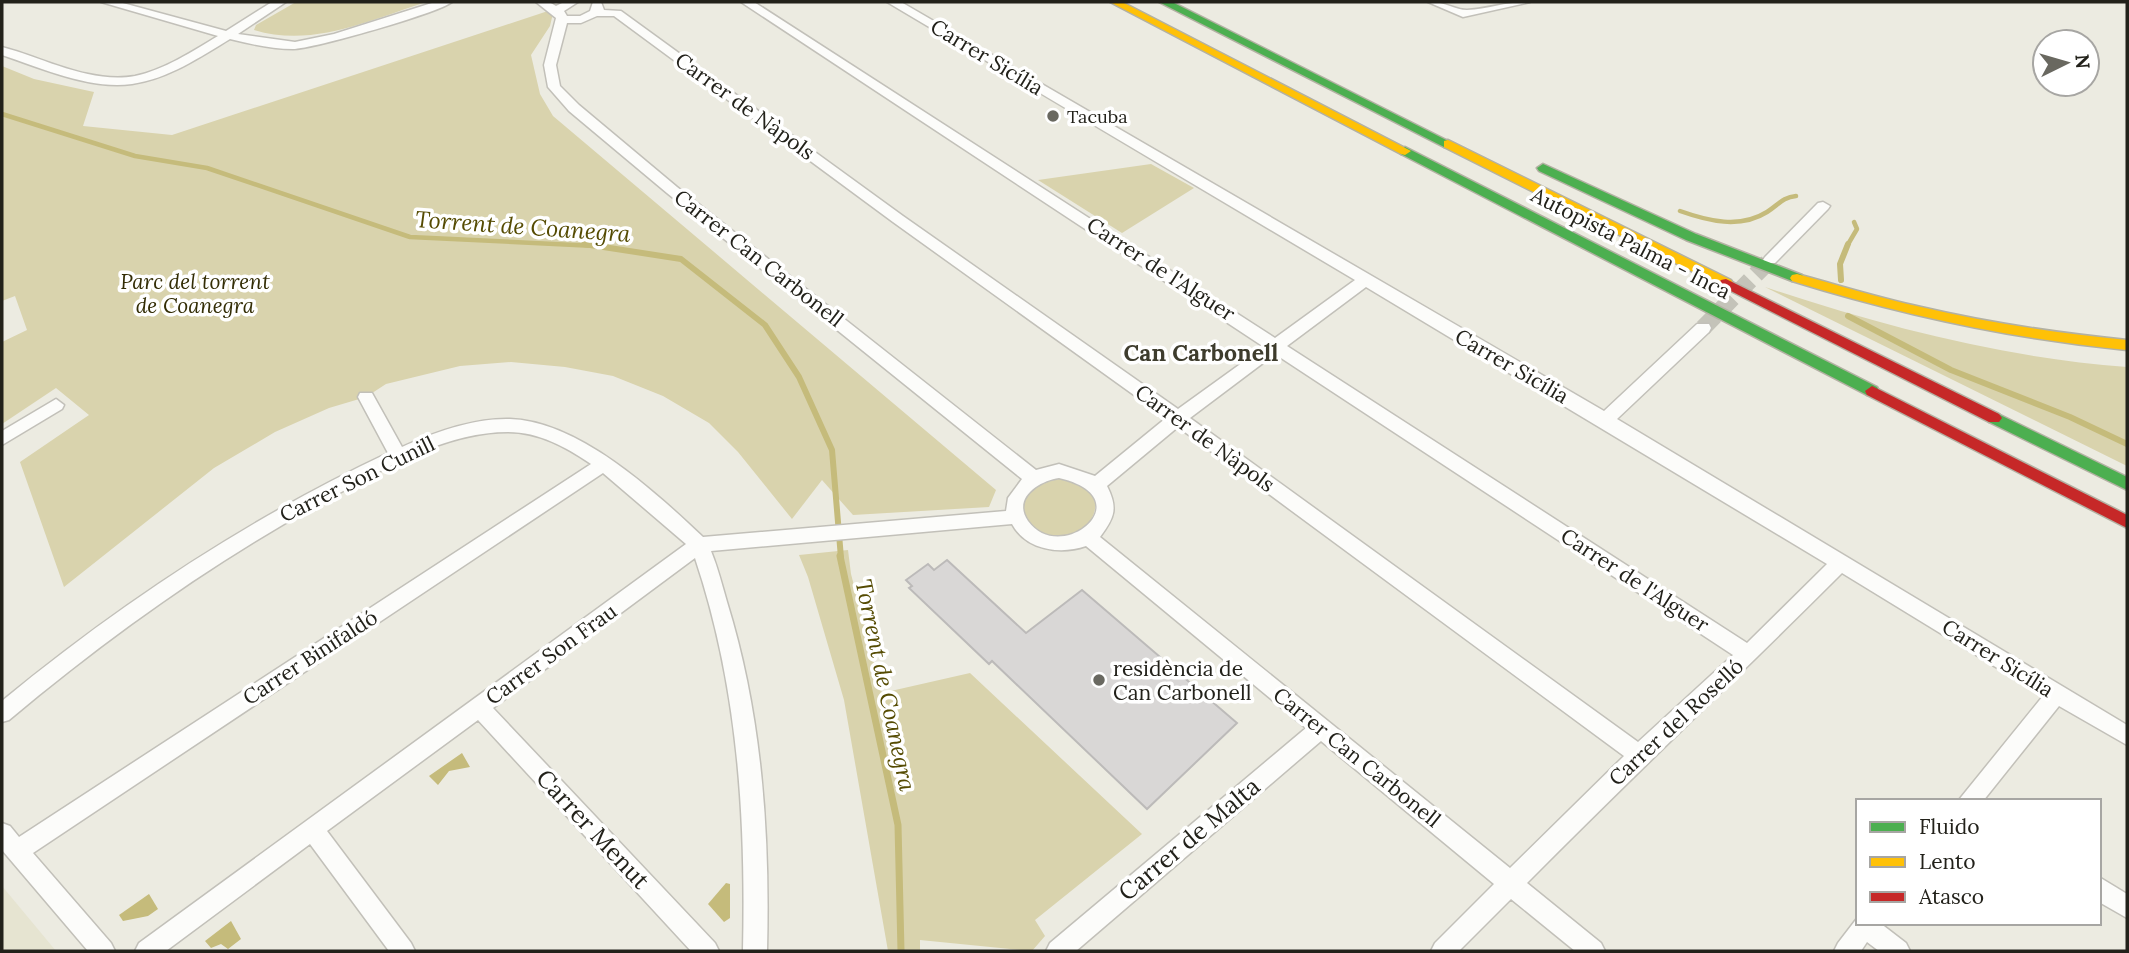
<svg xmlns="http://www.w3.org/2000/svg" width="2129" height="953" font-family="Lora,serif">
<style>
.built{fill:#e6e4d1}
.green{fill:#d9d3ad}
.water{fill:#c5bb7b}
.lines{fill:none;stroke-linecap:round;stroke-linejoin:round}
.stream-far2{stroke:#c5bb7b;stroke-width:4.5}
.stream-far1{stroke:#c5bb7b;stroke-width:6}
.stream{stroke:#c5bb7b;stroke-width:7}
.building{fill:#d9d7d6;stroke:#bcbab9;stroke-width:2}
.street-tunnel{stroke:#c4c3b9;stroke-width:17;stroke-dasharray:17 8;stroke-linecap:butt}
.street-casing{stroke:#c2c0b9;stroke-width:3}
.fast-casing{stroke:#b3b1a3;stroke-width:3}
.slow-casing{stroke:#b3b1a3;stroke-width:3}
.jam-casing{stroke:#b3b1a3;stroke-width:3}
.street{fill:#fcfcfa;fill-rule:evenodd}
.fast{fill:#4caf50;fill-rule:evenodd}
.slow{fill:#ffc107;fill-rule:evenodd}
.jam{fill:#c62828;fill-rule:evenodd}
.poi-dot{fill:#696860;stroke:#fff;stroke-width:2.5}
.labels{text-anchor:middle;dominant-baseline:central;stroke-width:7;stroke-linejoin:round;paint-order:stroke}
.far-poi-label{font-size:18px;fill:#22211a;stroke:#fff;text-anchor:start}
.street-label{font-size:21px;fill:#22211a;stroke:#fff}
.park-label{font-size:21px;font-style:italic;fill:#332d05;stroke:#fff}
.poi-label{font-size:21px;fill:#22211a;stroke:#fff;text-anchor:start}
.water-label{font-size:23px;font-style:italic;fill:#554b02;stroke:#fff}
.neighbourhood-label{font-size:23px;font-weight:bold;fill:#3e3c2d;stroke:#fff}
.near-street-label{font-size:24px;fill:#22211a;stroke:#fff}
</style>
<rect width="100%" height="100%" fill="#ecebe1"/>
<path class="built" d="M2 886 56 951H2Z"/>
<g class="green">
<path d="M296 2H426C370 20 313 48 254 30L256 25Z"/>
<path d="M554 9 550 26 531 55 540 94 553 116 996 490 989 507 853 515 822 480 792 519 738 452 709 423 663 396 613 376 565 367 511 362 460 366 386 384 366 397 329 408 275 432 214 468 64 587 20 462 89 415 56 388 2 424V342L27 330 15 296 2 301V66L34 79 94 92 83 126 172 135Z"/>
<path d="M1151 164 1194 188 1122 233 1038 180Z"/>
<path d="M1765 287C1882 326 2004 358 2127 367V466Z"/>
<path d="M1060 479C1131 487 1080 563 1035 528 1006 506 1034 482 1060 479Z"/>
<path d="M848 550 851 574 882 693 970 673 1142 834 1035 920 1045 936 1032 951 920 940V951H888L844 700 808 577 799 555Z"/>
</g>
<g class="water">
<path d="M462 753 470 767 449 771 438 785 429 776Z"/>
<path d="M726 883 730 884V918L724 922 708 904Z"/>
<path d="M149 894 158 909 148 916 123 921 119 915Z"/>
<path d="M231 921 241 939 228 949 221 944 211 948 205 941Z"/>
</g>
<g class="lines">
<g class="stream-far2">
<path d="M2 114 135 156 207 168 410 237 595 246"/>
<path d="M1680 211C1708 221 1740 229 1767 212 1778 205 1783 197 1796 196"/>
<path d="M1847 246 1857 229 1854 222"/>
</g>
<g class="stream-far1">
<path d="M584 244 681 259 765 325 799 377 832 450 841 558"/>
<path d="M1841 280 1840 264 1848 244"/>
<path d="M1848 316 1951 370 2070 417 2127 444"/>
</g>
<path class="stream" d="M840 556 898 825 901 951"/>
</g>
<path class="building" d="M947 560 1026 633 1082 590 1237 723 1147 809 992 661 989 664 909 588 912 586 906 580 928 564 934 570Z"/>
<g class="lines">
<path class="street-tunnel" d="M1703 328 1770 260"/>
<defs>
<g id="street">
<path d="M101 2H119L226 31 272 2H286L238 34 295 42 334 34 435 2H452C438 13 313 49 293 49 272 49 250 44 230 39 200 57 168 79 132 84 90 90 41 68 2 55V47C44 58 90 84 135 76 164 70 193 51 218 36Z"/>
<path d="M536 2H549L556 6 564 2H578L564 11 567 16H580L590 11 593 2H601L604 10 621 11 903 216 1178 409 1264 347 741 2H754L1275 338 1355 280 887 2H901L1604 411 1697 324H1709L1711 328 1709 332 1617 419 2127 725V745L2059 706 1983 801H1958L2043 696 1842 573C1738 677 1631 778 1527 883L1601 943 1605 951H1575L1511 899 1459 951H1431L1435 943 1494 884 1321 741 1076 951H1046L1050 943 1306 728 1086 546C1060 555 1026 550 1012 524L711 551C718 568 722 585 727 602 762 715 770 833 767 951H743C746 817 738 686 695 558L493 708 715 943 719 951H691L478 720 327 831 411 943 415 951H389L310 844 166 951H135L139 943 686 544 603 473 33 853 111 943 115 951H88L2 850V823L10 826 19 837 591 464C566 447 539 432 508 432 450 432 395 463 345 490 224 554 114 632 9 720L2 722V701C121 603 248 519 388 453L358 397 360 393H372L402 447C435 432 474 418 510 419 579 421 655 492 703 537L1006 511 1008 498 1022 479 667 193 569 111 548 87 544 65 556 18ZM597 16H614L893 222 1166 418 1095 476 1059 464 1036 470 677 187 579 105 560 86 556 65 567 23H581ZM1366 287 1827 564 1747 643 1287 346ZM1275 354 1733 655 1638 742 1190 418ZM1178 427 1624 756 1510 868 1100 537C1115 517 1118 508 1107 486ZM1059 478C1145 498 1061 567 1028 521 1012 498 1039 481 1059 478Z"/>
<path d="M1428 2C1444 1 1455 10 1467 10 1488 9 1508 1 1530 2L1463 17Z"/>
<path d="M1823 202 1830 206 1828 209 1775 263H1765L1763 260 1765 257 1818 203Z"/>
<path d="M56 399 64 405 62 409 2 445V431Z"/>
<path d="M2099 877 2127 894V918L2099 902Z"/>
<path d="M1858 917V923H1880L1906 943 1910 951H1879L1867 942 1861 951H1834L1838 943Z"/>
</g>
<g id="fast">
<path d="M1159 2H1172L1454 144 1452 147H1444Z"/>
<path d="M1405 147 1877 387 1879 391 1877 395H1867L1401 154 1399 151Z"/>
<path d="M1543 164 1696 234 1802 275 1804 278 1802 281H1792L1686 240 1539 171 1537 168Z"/>
<path d="M1994 412 2127 477V490L1989 422 1986 418 1989 414Z"/>
</g>
<g id="slow">
<path d="M1110 2H1122L1411 151 1405 155 1401 154Z"/>
<path d="M1448 140 1731 280 1733 283 1731 286H1721L1444 147V141Z"/>
<path d="M1797 274C1838 285 1879 298 1921 307 1989 323 2058 333 2127 340V350C2013 339 1902 315 1792 281L1790 278 1792 275Z"/>
</g>
<g id="jam">
<path d="M1726 279 1999 414 2002 418 1999 422H1989L1721 286 1719 283 1721 280Z"/>
<path d="M1872 386 2127 515V528L1867 395 1865 391Z"/>
</g>
</defs>
<use href="#street" class="street-casing"/>
<use href="#fast" class="fast-casing"/>
<use href="#slow" class="slow-casing"/>
<use href="#jam" class="jam-casing"/>
<use href="#street" class="street"/>
<use href="#fast" class="fast"/>
<use href="#slow" class="slow"/>
<use href="#jam" class="jam"/>
</g>
<g class="poi-dot">
<circle cx="1053" cy="116" r="7"/>
<circle cx="1099" cy="680" r="7"/>
</g>
<g class="labels">
<g class="far-poi-label">
<text x="1067" y="116">Tacuba</text>
</g>
<g class="street-label">
<text transform="translate(987 57) rotate(31)">Carrer Sicília</text>
<text transform="translate(745 106) rotate(36)">Carrer de Nàpols</text>
<text transform="translate(1631 243) rotate(27)">Autopista Palma - Inca</text>
<text transform="translate(759 258) rotate(38)">Carrer Can Carbonell</text>
<text transform="translate(1161 269) rotate(33)">Carrer de l'Alguer</text>
<text transform="translate(1512 366) rotate(30)">Carrer Sicília</text>
<text transform="translate(1205 438) rotate(36)">Carrer de Nàpols</text>
<text transform="translate(357 479) rotate(-26)">Carrer Son Cunill</text>
<text transform="translate(1635 580) rotate(33)">Carrer de l'Alguer</text>
<text transform="translate(551 654) rotate(-36)">Carrer Son Frau</text>
<text transform="translate(310 657) rotate(-33)">Carrer Binifaldó</text>
<text transform="translate(1998 658) rotate(32)">Carrer Sicília</text>
<text transform="translate(1676 722) rotate(-43)">Carrer del Roselló</text>
<text transform="translate(1357 757) rotate(39)">Carrer Can Carbonell</text>
</g>
<g class="park-label">
<text x="195" y="281">Parc del torrent<tspan x="195" dy="24">de Coanegra</tspan></text>
</g>
<g class="poi-label">
<text x="1113" y="668">residència de<tspan x="1113" dy="24">Can Carbonell</tspan></text>
</g>
<g class="water-label">
<text transform="translate(523 226) rotate(4)">Torrent de Coanegra</text>
<text transform="translate(886 685) rotate(78)">Torrent de Coanegra</text>
</g>
<g class="neighbourhood-label">
<text x="1201" y="352">Can Carbonell</text>
</g>
<g class="near-street-label">
<text transform="translate(593 829) rotate(47)">Carrer Menut</text>
<text transform="translate(1189 839) rotate(-40)">Carrer de Malta</text>
</g>
</g>
<rect width="2129" height="953" fill="none" stroke="#22211a" stroke-width="7"/>
<rect x="1856" y="799" width="245" height="126" fill="#ffffff" stroke="#a7a6a3" stroke-width="2"/>
<rect x="1870" y="822" width="35" height="10" fill="#4caf50" stroke="#a7a6a3" stroke-width="2"/>
<text x="1919" y="834" font-size="21" fill="#22211a">Fluido</text>
<rect x="1870" y="857" width="35" height="10" fill="#ffc107" stroke="#a7a6a3" stroke-width="2"/>
<text x="1919" y="869" font-size="21" fill="#22211a">Lento</text>
<rect x="1870" y="892" width="35" height="10" fill="#c62828" stroke="#a7a6a3" stroke-width="2"/>
<text x="1919" y="904" font-size="21" fill="#22211a">Atasco</text>
<g transform="translate(2066 63) rotate(85)"><circle r="33" fill="#ffffff" stroke="#a7a6a3" stroke-width="2"/>
<path d="M0-5L12 26L0 18L-12 26Z" fill="#696860"/>
<text y="-10" font-size="19" font-weight="bold" text-anchor="middle" fill="#22211a">N</text>
</g>
</svg>
